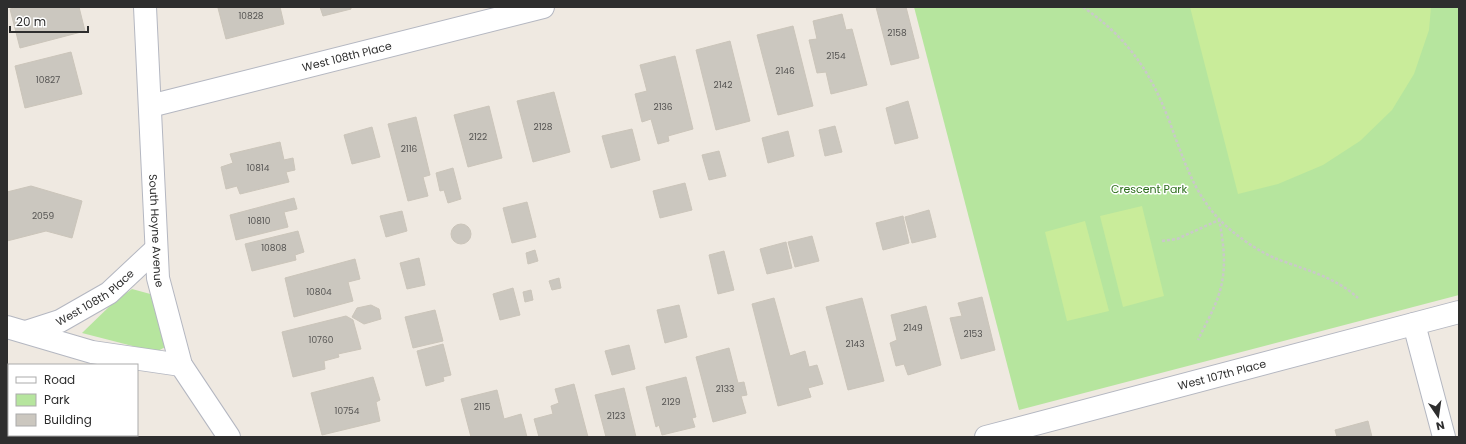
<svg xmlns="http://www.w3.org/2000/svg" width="1466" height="444" font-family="Poppins,sans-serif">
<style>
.green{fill:#b6e59e}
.pitch{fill:#c9ec9a}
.building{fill:#cbc7bf;stroke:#cbc5ba}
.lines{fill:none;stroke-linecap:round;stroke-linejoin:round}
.minor-casing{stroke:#b4b7c1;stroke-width:24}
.path{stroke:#c9c9c9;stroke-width:2.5;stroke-dasharray:3 2;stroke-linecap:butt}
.minor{stroke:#fff;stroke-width:22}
.labels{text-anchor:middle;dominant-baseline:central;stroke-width:3;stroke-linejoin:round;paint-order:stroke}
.number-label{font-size:9px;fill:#555452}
.street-label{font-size:11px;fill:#2e2e2e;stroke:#fff}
.park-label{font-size:11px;fill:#2c6e1b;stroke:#fff}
</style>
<rect width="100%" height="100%" fill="#efe9e1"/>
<g class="green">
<path d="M914 7H1459V295L1019 410Z"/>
<path d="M132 289 154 295 167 346 156 352 82 333 115 301Z"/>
</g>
<g class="pitch">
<path d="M1190 7H1431L1429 30 1414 74 1392 110 1360 141 1323 165 1278 184 1238 194Z"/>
<path d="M1142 206 1164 296 1123 307 1100 216Z"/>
<path d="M1085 221 1109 311 1067 321 1045 232Z"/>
</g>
<g class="building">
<path d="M19 7H79L85 31 20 48 10 9Z"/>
<path d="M222 7H280L284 24 226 39 218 8Z"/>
<path d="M320 7H351V9L323 16Z"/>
<path d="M876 7H906L919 58 891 65Z"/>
<path d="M842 14 846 30 852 29 867 85 831 94 826 72 817 73 809 40 817 39 813 21Z"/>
<path d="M793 26 813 106 778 115 757 35Z"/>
<path d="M730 41 750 121 716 130 696 50Z"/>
<path d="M71 52 82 94 25 108 15 66Z"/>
<path d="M675 56 693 129 668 136 669 141 658 144 651 119 642 122 635 94 647 91 640 65Z"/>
<path d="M554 92 570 152 533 162 517 101Z"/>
<path d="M908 101 918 138 895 144 886 108Z"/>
<path d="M489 106 502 158 468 167 454 115Z"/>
<path d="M416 117 430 175 423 177 428 196 408 201 388 124Z"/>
<path d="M835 126 842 152 825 156 819 130Z"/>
<path d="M372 127 380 157 352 164 344 135Z"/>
<path d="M632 129 640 160 611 168 602 136Z"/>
<path d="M788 131 794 156 768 163 762 138Z"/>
<path d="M280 142 284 160 293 158 295 170 286 172 289 182 240 194 237 186 226 189 221 167 233 163 230 154Z"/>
<path d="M719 151 726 176 709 180 702 155Z"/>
<path d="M453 168 461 199 448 203 444 190 440 191 436 173Z"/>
<path d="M685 183 692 210 660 218 653 191Z"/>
<path d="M31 186 82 201 72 238 46 231 7 241V192Z"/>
<path d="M294 198 297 209 284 212 288 227 236 240 230 215Z"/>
<path d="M527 202 536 237 512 243 503 208Z"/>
<path d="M929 210 936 237 912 243 905 217Z"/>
<path d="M402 211 407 231 386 237 380 216Z"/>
<path d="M903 216 909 243 883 250 876 223Z"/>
<circle cx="461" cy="234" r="10"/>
<path d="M298 231 304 252 295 255 296 260 252 271 245 244Z"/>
<path d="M812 236 819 261 795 267 788 242Z"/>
<path d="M786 242 792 268 767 274 760 249Z"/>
<path d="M535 250 538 261 528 264 526 253Z"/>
<path d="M724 251 734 290 718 294 709 255Z"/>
<path d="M419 258 425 285 407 289 400 263Z"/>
<path d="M355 259 360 279 348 282 353 301 294 317 285 278Z"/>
<path d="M559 278 561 288 552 290 549 281Z"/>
<path d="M513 288 520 315 500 320 493 294Z"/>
<path d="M531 290 533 300 525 302 523 292Z"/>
<path d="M982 297 995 350 961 359 950 318 962 316 958 303Z"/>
<path d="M774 298 790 356 805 351 809 367 817 365 823 384 808 388 811 397 778 406 752 304Z"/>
<path d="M862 298 884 381 848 390 826 307Z"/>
<path d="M371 305 379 309 381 319 364 324 352 317 357 308Z"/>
<path d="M679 305 687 337 665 343 657 310Z"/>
<path d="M926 306 941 365 908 375 904 364 896 366 890 343 897 340 891 315Z"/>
<path d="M435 310 443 341 413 348 405 317Z"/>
<path d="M346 316 353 320 361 349 338 354 339 357 324 361 325 369 293 377 282 332Z"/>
<path d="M443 344 451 375 443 377 444 381 426 386 417 351Z"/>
<path d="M629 345 635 369 612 375 605 351Z"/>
<path d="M729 348 738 383 744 382 747 395 741 396 746 413 713 422 696 357Z"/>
<path d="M373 377 380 400 376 402 380 421 322 435 311 393Z"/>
<path d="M686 377 696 417 692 418 695 427 662 435 659 425 656 427 646 387Z"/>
<path d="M9 382V430L7 429V387Z"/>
<path d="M574 384 588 437H539L534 419 553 414 551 406 559 403 555 389Z"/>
<path d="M624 388 636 437H606L595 395Z"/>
<path d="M497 390 504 419 521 414 527 437H471L461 399Z"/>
<path d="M1368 421 1372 437H1337L1335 430Z"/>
<path d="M49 435H87L86 437H54Z"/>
</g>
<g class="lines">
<defs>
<g id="minor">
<path id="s1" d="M145 7 158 278 181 365 229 437"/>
<path id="s2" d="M150 106 543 7"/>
<path d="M1414 324 1444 437"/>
<path d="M7 327 92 352 181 365"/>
<path id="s3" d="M26 332 60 321 109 293 156 249"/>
<path id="s4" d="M986 437 1459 312"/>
</g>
</defs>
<use href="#minor" class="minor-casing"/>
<g class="path">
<path d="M1083 7C1119 32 1143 60 1161 101 1179 141 1188 188 1220 220 1233 234 1259 252 1277 259 1306 270 1335 277 1358 298"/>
<path d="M1162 241 1177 239 1219 220C1224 244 1227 270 1219 294 1214 310 1205 325 1198 340"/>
</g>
<use href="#minor" class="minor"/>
</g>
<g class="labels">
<g class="number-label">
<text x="251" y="16">10828</text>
<text x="897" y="33">2158</text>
<text x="836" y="56">2154</text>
<text x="785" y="71">2146</text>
<text x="48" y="80">10827</text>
<text x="723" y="85">2142</text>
<text x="663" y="107">2136</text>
<text x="543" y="127">2128</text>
<text x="478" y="137">2122</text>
<text x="409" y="149">2116</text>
<text x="258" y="168">10814</text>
<text x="43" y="216">2059</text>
<text x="259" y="221">10810</text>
<text x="274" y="248">10808</text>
<text x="319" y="292">10804</text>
<text x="913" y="328">2149</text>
<text x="973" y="334">2153</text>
<text x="321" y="340">10760</text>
<text x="855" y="344">2143</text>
<text x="725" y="389">2133</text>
<text x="671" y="402">2129</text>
<text x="482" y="407">2115</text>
<text x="347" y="411">10754</text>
<text x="616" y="416">2123</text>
</g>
<g class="street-label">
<text stroke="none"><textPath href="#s2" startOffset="203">West 108th Place</textPath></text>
<text stroke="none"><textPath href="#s1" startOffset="224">South Hoyne Avenue</textPath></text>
<text stroke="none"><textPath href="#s3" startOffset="78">West 108th Place</textPath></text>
<text stroke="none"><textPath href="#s4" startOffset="244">West 107th Place</textPath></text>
</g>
<g class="park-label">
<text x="1149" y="189">Crescent Park</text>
</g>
</g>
<rect width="1466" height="444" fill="none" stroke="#2e2e2e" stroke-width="16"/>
<rect x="8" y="364" width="130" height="72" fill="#ffffff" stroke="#ababab"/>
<rect x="16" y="377" width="20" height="6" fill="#ffffff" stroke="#ababab"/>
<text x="44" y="384" font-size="12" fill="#2e2e2e">Road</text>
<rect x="16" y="394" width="20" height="12" fill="#b6e59e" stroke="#ababab"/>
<text x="44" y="404" font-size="12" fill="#2e2e2e">Park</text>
<rect x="16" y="414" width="20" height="12" fill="#cbc7bf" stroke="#ababab"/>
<text x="44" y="424" font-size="12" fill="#2e2e2e">Building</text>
<g transform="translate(1438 416) rotate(167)" stroke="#ffffff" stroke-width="3" paint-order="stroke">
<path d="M0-3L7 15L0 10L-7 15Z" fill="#2e2e2e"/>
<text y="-6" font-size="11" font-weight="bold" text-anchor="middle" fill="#2e2e2e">N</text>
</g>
<path d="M10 26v6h78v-6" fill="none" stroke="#2e2e2e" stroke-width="2"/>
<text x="16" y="26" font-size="12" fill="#2e2e2e" stroke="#ffffff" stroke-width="3" paint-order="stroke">20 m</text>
</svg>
